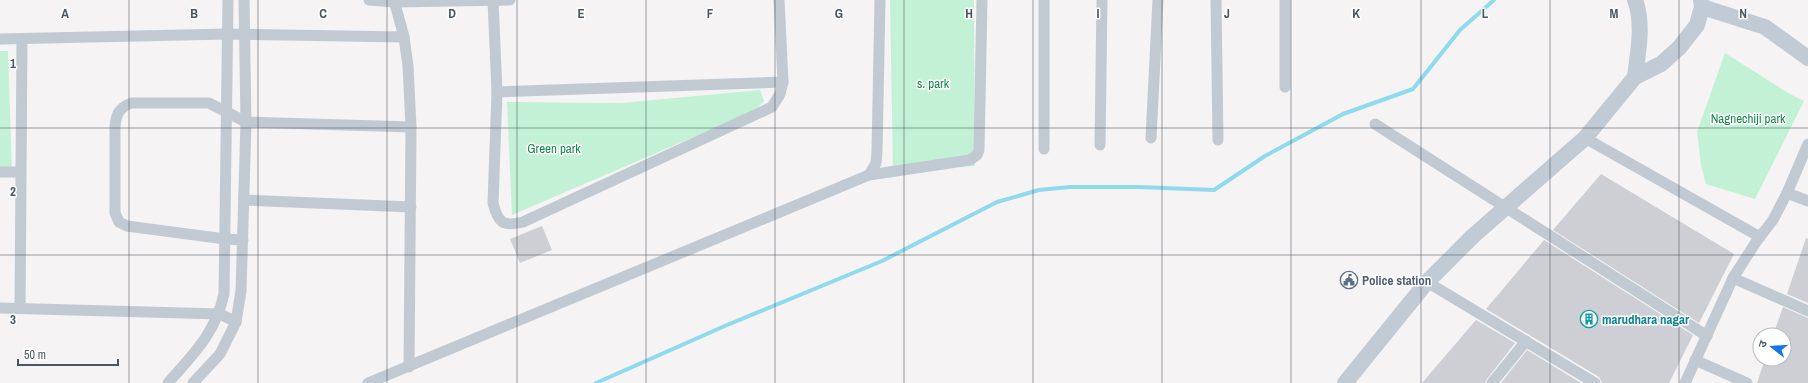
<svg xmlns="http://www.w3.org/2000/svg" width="1808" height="383" font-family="'Archivo Narrow','Noto Sans Devanagari',sans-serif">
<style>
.green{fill:#c3f1d5}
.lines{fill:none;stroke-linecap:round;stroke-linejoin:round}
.stream{stroke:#90daee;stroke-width:4}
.building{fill:#cdcfd5}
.street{stroke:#c1cad2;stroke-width:11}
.secondary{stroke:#c1cbd6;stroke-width:16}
.grid{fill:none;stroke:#4a5661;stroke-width:1;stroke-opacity:0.55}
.labels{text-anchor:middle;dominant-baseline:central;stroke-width:3;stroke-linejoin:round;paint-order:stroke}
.park-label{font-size:13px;fill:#17864f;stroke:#fff}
.service-label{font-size:13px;font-weight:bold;fill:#4e5e75;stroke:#fff;text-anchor:start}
.culture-label{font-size:13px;font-weight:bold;fill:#0d838f;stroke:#fff;text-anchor:start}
.grid-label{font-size:13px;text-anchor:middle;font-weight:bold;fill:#4a5661;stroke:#fff;stroke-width:3;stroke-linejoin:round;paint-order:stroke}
</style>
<rect width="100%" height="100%" fill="#f5f3f3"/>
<g class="green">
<path d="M890 0H974L975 166 893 170Z"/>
<path d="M0 51H8L12 175H0Z"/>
<path d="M1725 53 1790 94 1804 101 1755 199 1706 184 1701 165 1697 132Z"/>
<path d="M760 90 764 101 754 111 512 215 507 102 621 103Z"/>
</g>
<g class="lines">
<path class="stream" d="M596 383 727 325 882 261 997 202 1039 190 1070 187H1139L1214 190 1265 156 1343 114 1413 89 1460 30 1494 0"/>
</g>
<g class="building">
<path d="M1601 174 1734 254 1699 323 1553 230Z"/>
<path d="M542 226 552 250 520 263 510 239Z"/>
<path d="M1806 238 1808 239V303L1787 294Z"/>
<path d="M1544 240 1693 335 1669 383H1602L1599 377 1486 309Z"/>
<path d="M1783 307 1808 318V383H1757L1765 359H1784V335H1773Z"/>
<path d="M1476 320 1515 343 1487 379 1485 383H1422Z"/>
<path d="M1527 350 1581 383H1501Z"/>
</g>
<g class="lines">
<g class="street">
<path d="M369 0 395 2 510 0"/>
<path d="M394 0 404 37 408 66 411 127 409 367"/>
<path d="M493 0 497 92 493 203C498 223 503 227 523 222L772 107 780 94 783 82 779 0"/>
<path d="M1044 0V149"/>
<path d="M1216 0 1218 140"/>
<path d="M1285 0V87"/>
<path d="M0 39 228 34 404 37"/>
<path d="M497 92 783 82"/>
<path d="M1375 124 1707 336"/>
<path d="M1151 138 1158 0"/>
<path d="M1585 138 1760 237"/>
<path d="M1100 145 1102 0"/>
<path d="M0 172H20"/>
<path d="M869 175 970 160 977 155 979 150 982 0"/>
<path d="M1787 193 1808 201"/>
<path d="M244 200 411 207"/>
<path d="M243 240 225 239 127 226 119 222 115 213V127C116 114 119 108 131 103H209L246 122 411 127"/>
<path d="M1733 278 1808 311"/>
<path d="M1427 282 1595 383"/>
<path d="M0 308 220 314 236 322"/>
<path d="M20 308 22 39"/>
<path d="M1695 360 1747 383"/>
<path d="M168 383C194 353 215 334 224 294L228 0"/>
<path d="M193 383 220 354 236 322 241 291 246 122 244 0"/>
<path d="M368 383 869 175 876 163 877 152 880 0"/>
<path d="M1492 383 1526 341"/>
<path d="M1685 383 1733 278 1756 242 1773 220 1787 193 1808 144"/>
</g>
<g class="secondary">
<path d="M1635 0C1644 24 1638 52 1635 77"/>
<path d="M1702 7 1765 27 1808 58"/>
<path d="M1345 383 1427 282 1473 236 1585 138 1635 77 1661 64 1679 48 1697 25 1702 7 1701 0"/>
</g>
</g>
<path class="grid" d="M129 0V383M258 0V383M387 0V383M517 0V383M646 0V383M775 0V383M904 0V383M1033 0V383M1162 0V383M1291 0V383M1421 0V383M1550 0V383M1679 0V383M0 128H1808M0 255H1808"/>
<defs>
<symbol id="civic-ring" viewBox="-11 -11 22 22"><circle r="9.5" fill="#fff" stroke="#5c6f8a" stroke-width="1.5"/><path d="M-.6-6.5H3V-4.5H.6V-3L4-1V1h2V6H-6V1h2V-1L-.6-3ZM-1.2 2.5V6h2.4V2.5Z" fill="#5c6f8a"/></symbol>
<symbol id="building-ring" viewBox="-11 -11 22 22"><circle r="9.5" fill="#fff" stroke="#0f9aa8" stroke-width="1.5"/><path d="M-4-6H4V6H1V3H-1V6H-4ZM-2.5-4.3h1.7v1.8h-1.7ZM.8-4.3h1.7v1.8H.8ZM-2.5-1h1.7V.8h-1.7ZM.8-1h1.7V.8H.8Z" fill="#0f9aa8"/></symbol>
</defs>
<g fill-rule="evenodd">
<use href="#civic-ring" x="1339" y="270" width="20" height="20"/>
<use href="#building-ring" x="1579" y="309" width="20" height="20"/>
</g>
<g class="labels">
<g class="park-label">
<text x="933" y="83">s. park</text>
<text x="1748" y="118">Nagnechiji park</text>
<text x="554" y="148">Green park</text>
</g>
<g class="service-label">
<text x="1362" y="280">Police station</text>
</g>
<g class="culture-label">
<text x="1602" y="319">marudhara nagar</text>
</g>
</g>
<g class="grid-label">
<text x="65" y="18">A</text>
<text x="194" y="18">B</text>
<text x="323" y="18">C</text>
<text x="452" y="18">D</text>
<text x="581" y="18">E</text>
<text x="710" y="18">F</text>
<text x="839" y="18">G</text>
<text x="969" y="18">H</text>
<text x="1098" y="18">I</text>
<text x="1227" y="18">J</text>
<text x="1356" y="18">K</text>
<text x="1485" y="18">L</text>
<text x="1614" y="18">M</text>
<text x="1743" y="18">N</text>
<text x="13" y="68">1</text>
<text x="13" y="196">2</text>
<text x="13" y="324">3</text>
</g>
<g transform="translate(1772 347) rotate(287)"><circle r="19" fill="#ffffff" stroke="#b7bbc0"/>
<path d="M0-3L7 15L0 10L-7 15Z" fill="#1a73e8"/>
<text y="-6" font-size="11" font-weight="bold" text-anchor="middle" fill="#4a5661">उ</text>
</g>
<path d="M18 359v6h100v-6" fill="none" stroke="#4a5661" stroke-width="2"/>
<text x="24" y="359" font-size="12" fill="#4a5661" stroke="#ffffff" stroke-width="3" paint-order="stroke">50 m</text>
</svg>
